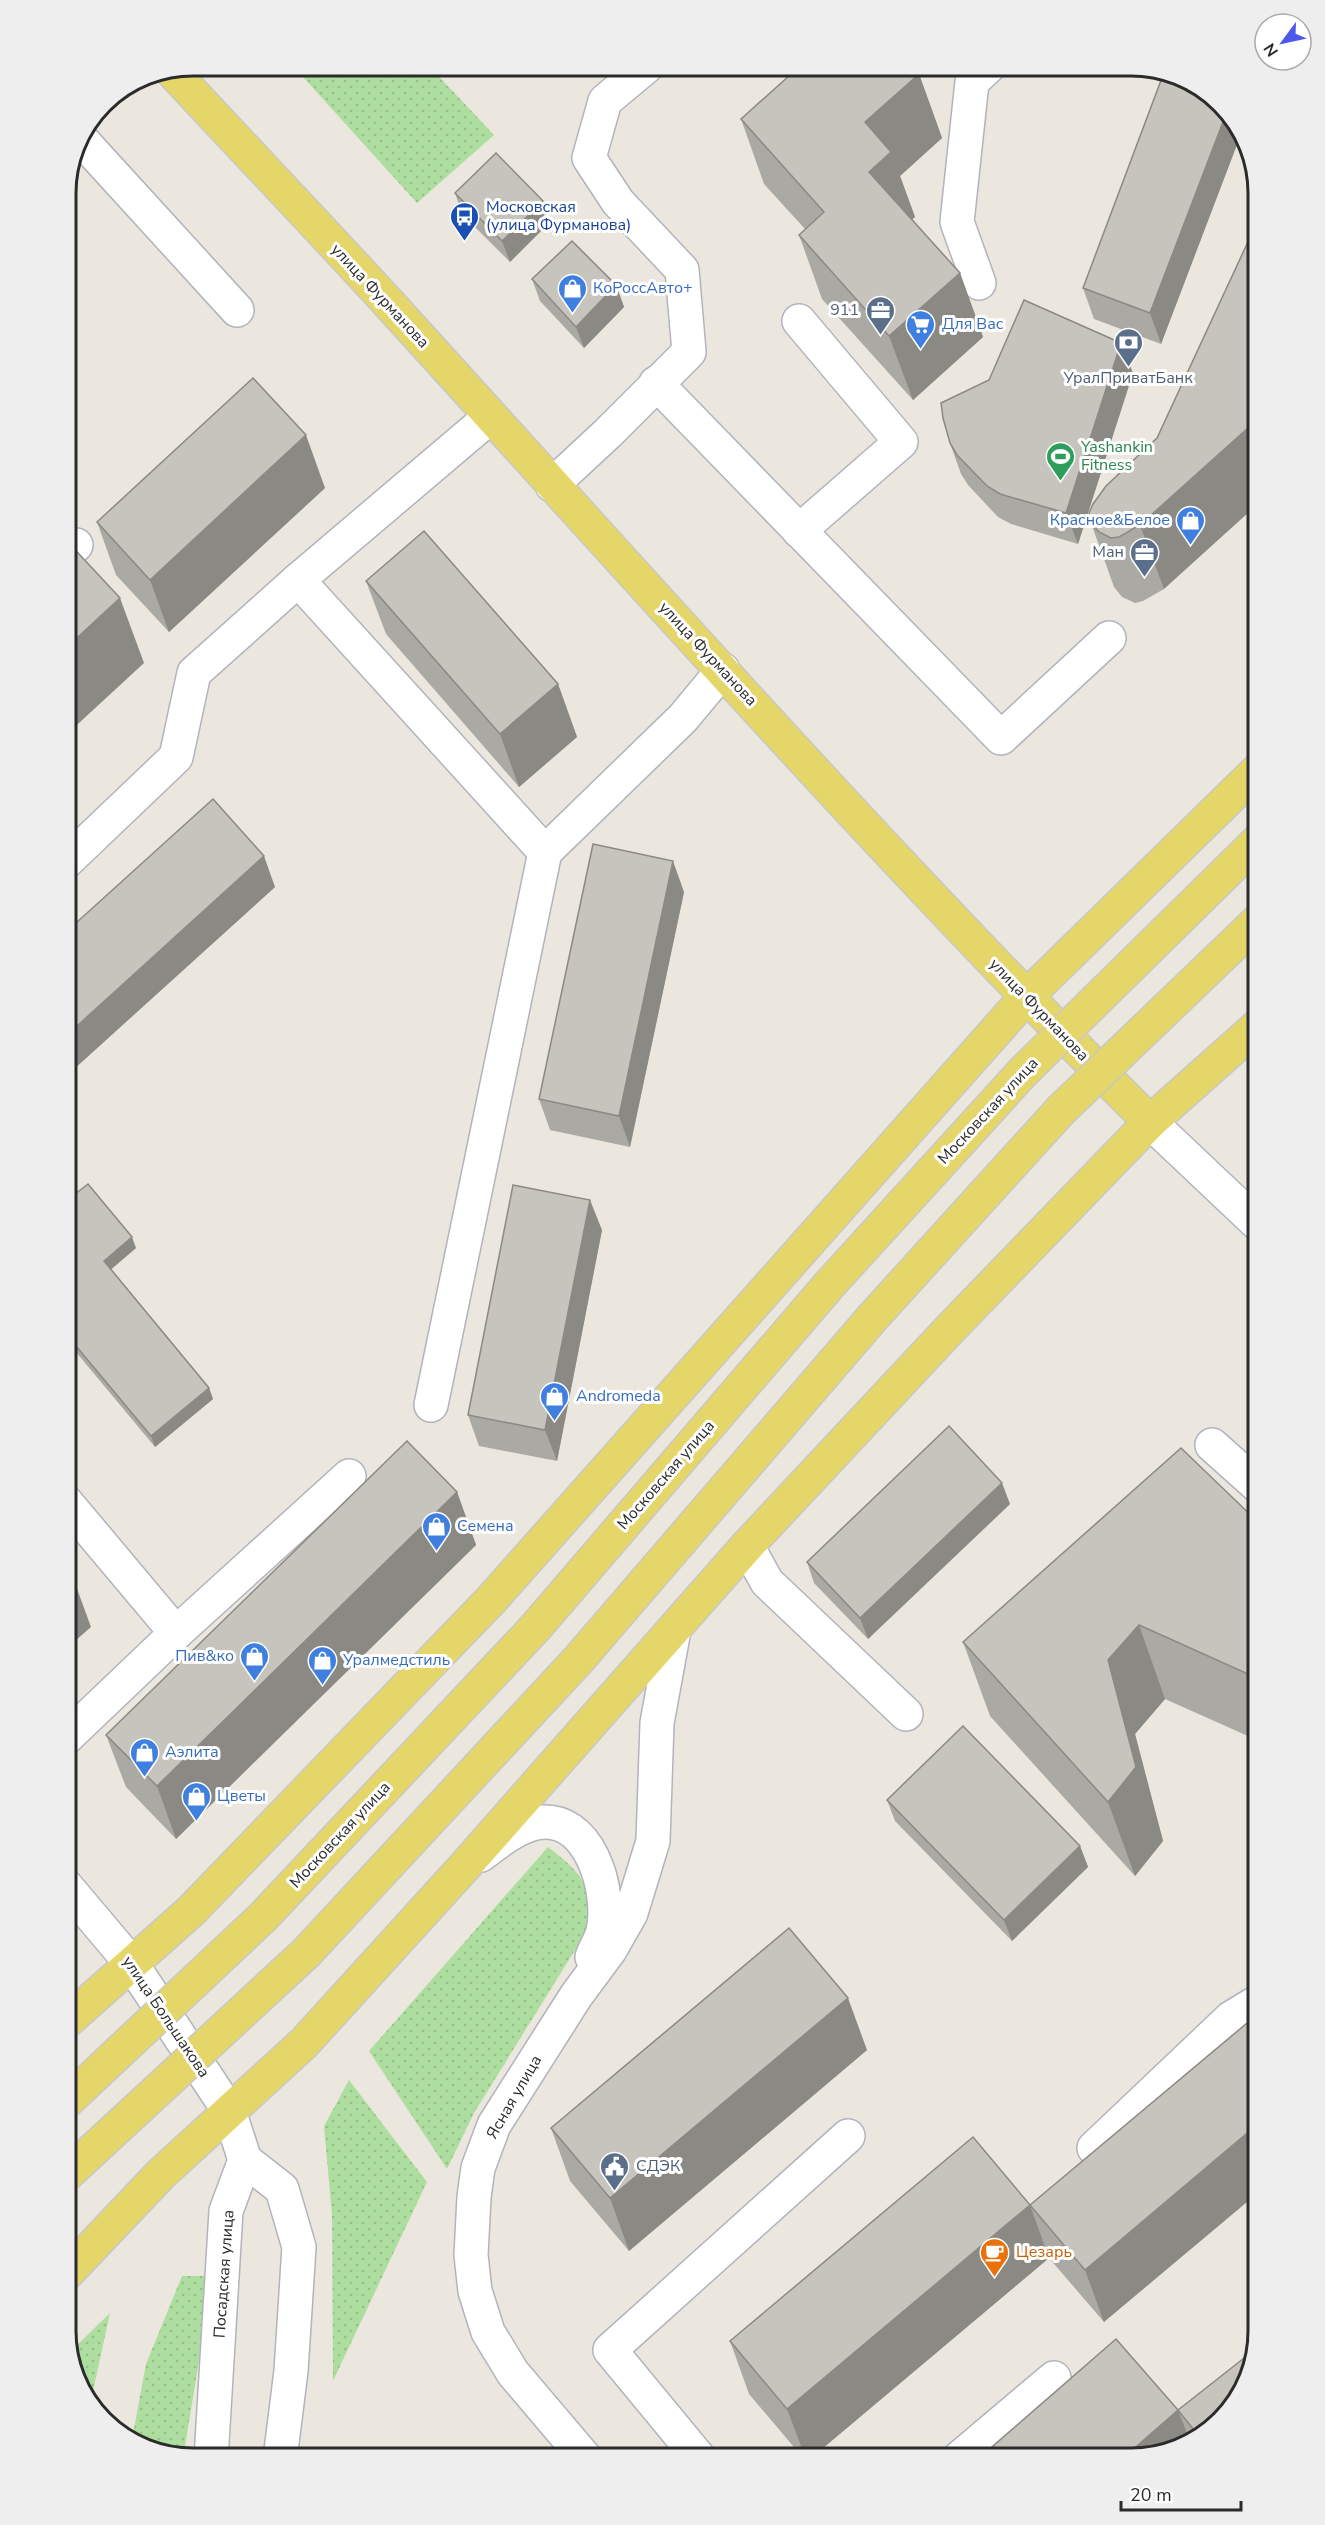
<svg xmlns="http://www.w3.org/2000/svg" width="1325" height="2525" font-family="'Nunito Sans',sans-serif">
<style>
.grass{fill:url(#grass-dots)}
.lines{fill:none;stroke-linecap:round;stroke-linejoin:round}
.minor-casing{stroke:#b2b3bd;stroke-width:36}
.major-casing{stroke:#c8c8c8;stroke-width:36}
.minor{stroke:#fff;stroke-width:33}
.major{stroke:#e5d669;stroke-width:33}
.major-bridge-casing{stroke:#c8c8c8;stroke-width:36;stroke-linecap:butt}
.major-bridge{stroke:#e5d669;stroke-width:33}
.wall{fill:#aba9a3}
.shaded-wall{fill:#8b8984}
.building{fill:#c7c4bd;stroke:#8b8984;stroke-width:1.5}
.labels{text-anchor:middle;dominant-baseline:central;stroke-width:6;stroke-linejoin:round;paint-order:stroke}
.transit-label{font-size:16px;fill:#164399;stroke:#fff;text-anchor:start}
.shop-label{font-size:16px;fill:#366cbe;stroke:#fff;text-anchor:start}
.street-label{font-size:16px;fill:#2b2b2b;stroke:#fff}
.service-label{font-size:16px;fill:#4e5e75;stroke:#fff;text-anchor:end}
.leisure-label{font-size:16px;fill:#27864d;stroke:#fff;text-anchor:start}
.food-label{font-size:16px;fill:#c56008;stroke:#fff;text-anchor:start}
.rim{fill:none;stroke:#2b2b2b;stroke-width:3}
</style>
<defs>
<pattern id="grass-dots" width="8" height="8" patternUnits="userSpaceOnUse" patternTransform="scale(1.5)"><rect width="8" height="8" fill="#aede9f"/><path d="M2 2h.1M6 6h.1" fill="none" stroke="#96bf89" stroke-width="1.8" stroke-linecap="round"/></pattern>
</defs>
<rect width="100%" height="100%" fill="#ece7de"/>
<g class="grass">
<path d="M293 66H429L494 135 417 203Z"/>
<path d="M548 1847C582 1873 593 1886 588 1929L474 2113 447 2169 369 2051Z"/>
<path d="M349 2080 427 2182 333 2381 332 2215 324 2126Z"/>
<path d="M182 2276H206L199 2361 183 2458 132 2439 146 2364Z"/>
<path d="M110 2313 91 2400 76 2380 70 2352Z"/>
</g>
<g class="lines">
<defs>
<g id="minor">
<path d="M80 138 237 310"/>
<path d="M979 283 957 222 972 82 989 66"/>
<path d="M656 383 1001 738 1109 638"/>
<path d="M552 485 608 433 689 352 682 270 618 202 589 158 605 101 647 66"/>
<path d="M799 531 901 442 799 321"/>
<path d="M66 554 76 545"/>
<path d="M298 580 545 852"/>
<path d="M66 862 176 757 194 673 298 580 490 417"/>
<path d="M1150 1122 1259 1225"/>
<path d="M431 1405 545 852 683 718 723 670"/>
<path d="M1212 1445 1259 1487"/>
<path d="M747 1546 767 1582 906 1714"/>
<path d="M176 1633 349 1476"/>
<path d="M66 1738 176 1633 66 1502"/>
<path d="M481 1855C498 1842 515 1828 536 1823 589 1812 612 1891 603 1931 601 1940 595 1948 592 1957"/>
<path d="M66 1886 131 1963 229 2111 245 2160"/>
<path d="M1094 2148 1231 2018 1259 2001"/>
<path d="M245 2160 282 2189 299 2247 291 2371 280 2459"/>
<path d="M211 2459 226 2211 245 2160"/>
<path d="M586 2459 513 2373 488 2332 475 2291 471 2255 474 2197 478 2168 494 2125 576 1996 610 1950 631 1913 653 1841 657 1723 674 1630"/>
<path d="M700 2459 610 2350 848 2136"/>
<path d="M958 2459 1054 2378"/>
</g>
<g id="major">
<path d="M171 70C245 150 320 228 393 308 642 582 888 860 1150 1122"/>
<path d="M66 2022 191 1911 491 1600 1026 997 1259 769"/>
<path d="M66 2274 161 2174 304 2043 465 1866 747 1546 949 1330 1150 1122 1259 1025"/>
</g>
</defs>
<use href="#minor" class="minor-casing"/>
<use href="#major" class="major-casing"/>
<use href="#minor" class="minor"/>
<use href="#major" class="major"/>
<defs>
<g id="major-bridge">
<path d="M66 2102 264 1916 535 1628 830 1284 1022 1073 1259 840"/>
<path d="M66 2175 306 1953 579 1659 873 1317 1061 1110 1259 920"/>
</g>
</defs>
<use href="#major-bridge" class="major-bridge-casing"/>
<use href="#major-bridge" class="major-bridge"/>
</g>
<g class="wall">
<path d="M800 66H928L919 74 942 138 900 176 915 217 912 219 960 273 983 337 913 400 822 299 799 235 805 229 764 184 741 119Z"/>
<path d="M1209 92 1241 134 1161 344 1094 319 1083 288Z"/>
<path d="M455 193 550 222 510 262 462 214Z"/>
<path d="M532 279 616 285 624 307 584 348 540 301Z"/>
<path d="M1133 373 1078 544 1011 524 998 517 968 485 961 474 950 443Z"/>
<path d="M1157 438 1164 589 1143 601 1135 603 1122 597 1114 587 1091 523Z"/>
<path d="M325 488 169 632 116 575 97 522Z"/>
<path d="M366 581 558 684 577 737 519 787 386 634Z"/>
<path d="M275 887 74 1069 66 1061V932Z"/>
<path d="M684 892 630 1147 550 1130 539 1099Z"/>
<path d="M66 1201 136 1248 111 1269 209 1388 213 1399 155 1447 66 1340Z"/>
<path d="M602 1230 557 1461 479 1446 468 1415Z"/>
<path d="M457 1492 476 1545 176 1839 126 1787 106 1735Z"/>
<path d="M1010 1504 868 1639 814 1583 807 1562Z"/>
<path d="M1259 1523V1741L1165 1699 1135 1734 1163 1841 1135 1876 990 1716 963 1642Z"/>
<path d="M887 1800 1080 1846 1088 1867 1012 1941 895 1821Z"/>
<path d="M1259 2013 1104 2322 1049 2258 810 2459H804L749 2394 730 2341 1030 2205Z"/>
<path d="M867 2050 629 2251 570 2181 551 2128Z"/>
<path d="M1237 2403 1180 2449 1178 2410Z"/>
</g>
<g class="shaded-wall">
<path d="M854 66H928L919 74 942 138 900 176 915 217 893 236 869 172 865 122Z"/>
<path d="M1226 114 1241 134 1161 344 1150 313Z"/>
<path d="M543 201 550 222 510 262 502 241Z"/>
<path d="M960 273 983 337 913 400 889 336Z"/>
<path d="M616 285 624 307 584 348 576 327Z"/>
<path d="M1121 343 1133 373 1078 544 1066 513Z"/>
<path d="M1259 418V503L1164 589 1140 525Z"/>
<path d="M306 435 325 488 169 632 150 580Z"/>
<path d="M120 598 144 663 66 735V648Z"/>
<path d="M558 684 577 737 519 787 500 734Z"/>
<path d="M264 856 275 887 74 1069 66 1048V1036Z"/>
<path d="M673 861 684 892 630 1147 619 1116Z"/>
<path d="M590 1200 602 1230 557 1461 545 1430Z"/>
<path d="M132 1237 136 1248 108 1272 104 1261Z"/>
<path d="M209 1388 213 1399 155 1447 151 1436Z"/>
<path d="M1002 1483 1010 1504 868 1639 860 1618Z"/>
<path d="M457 1492 476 1545 176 1839 157 1786Z"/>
<path d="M72 1575 91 1627 66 1649V1580Z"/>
<path d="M1139 1625 1165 1699 1135 1734 1163 1841 1135 1876 1108 1802V1660Z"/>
<path d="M1080 1846 1088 1867 1012 1941 1004 1920Z"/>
<path d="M848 1998 867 2050 629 2251 610 2198Z"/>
<path d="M1259 2123V2192L1104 2322 1085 2270Z"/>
<path d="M1030 2205 1049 2258 810 2459H806L787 2409Z"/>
<path d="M1178 2410 1190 2441 1180 2449 1131 2459H1122Z"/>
</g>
<g class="building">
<path d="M800 66H912L919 74 865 122 891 152 869 172 960 273 889 336 799 235 824 212 741 119Z"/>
<path d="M1163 75 1209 92 1226 114 1150 313 1083 288Z"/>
<path d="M496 153 543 201 502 241 455 193Z"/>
<path d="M1259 218V418L1140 525 1119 537 1111 538 1099 532 1091 523 1089 513 1093 504 1106 486 1157 438Z"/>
<path d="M572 241 616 285 576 327 532 279Z"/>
<path d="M1024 300 1121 343 1066 513 1000 494 987 486 957 455 950 443 943 418 941 403 989 380Z"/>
<path d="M253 378 306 435 150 580 97 522Z"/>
<path d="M424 531 558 684 500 734 366 581Z"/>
<path d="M66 540 120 598 66 648Z"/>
<path d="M213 799 264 856 66 1036V932Z"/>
<path d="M593 844 673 861 619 1116 539 1099Z"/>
<path d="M88 1184 132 1237 104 1261 209 1388 151 1436 66 1334V1201Z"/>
<path d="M513 1185 590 1200 545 1430 468 1415Z"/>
<path d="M949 1426 1002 1483 860 1618 807 1562Z"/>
<path d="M407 1441 457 1492 157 1786 106 1735Z"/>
<path d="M1181 1448 1259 1523V1691L1246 1673 1139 1625 1108 1660 1136 1767 1108 1802 963 1642Z"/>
<path d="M66 1568 72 1575 66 1580Z"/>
<path d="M963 1726 1080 1846 1004 1920 887 1800Z"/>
<path d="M789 1928 848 1998 610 2198 551 2128Z"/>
<path d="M1259 2013V2123L1085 2270 1030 2205 787 2409 730 2341 973 2137 1030 2205Z"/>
<path d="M1116 2339 1178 2410 1253 2351 1237 2403 1198 2435 1178 2410 1122 2459H978Z"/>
</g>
<defs>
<symbol id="bus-pin" viewBox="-11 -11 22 30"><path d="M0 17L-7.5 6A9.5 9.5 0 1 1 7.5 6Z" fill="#1a4fb4" stroke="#fff"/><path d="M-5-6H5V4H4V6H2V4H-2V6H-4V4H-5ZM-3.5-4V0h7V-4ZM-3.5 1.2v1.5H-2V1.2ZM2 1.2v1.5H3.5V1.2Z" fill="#fff"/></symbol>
<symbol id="shop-pin" viewBox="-11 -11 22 30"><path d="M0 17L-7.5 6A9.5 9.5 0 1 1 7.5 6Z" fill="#3f7fe0" stroke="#fff"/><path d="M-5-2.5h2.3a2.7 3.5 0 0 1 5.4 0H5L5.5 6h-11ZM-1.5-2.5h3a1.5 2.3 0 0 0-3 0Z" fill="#fff"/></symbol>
<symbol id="office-pin" viewBox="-11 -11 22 30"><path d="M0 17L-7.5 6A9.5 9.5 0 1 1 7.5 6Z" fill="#5c6f8a" stroke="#fff"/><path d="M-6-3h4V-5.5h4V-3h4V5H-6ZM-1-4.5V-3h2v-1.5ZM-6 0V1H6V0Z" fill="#fff"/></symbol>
<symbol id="supermarket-pin" viewBox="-11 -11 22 30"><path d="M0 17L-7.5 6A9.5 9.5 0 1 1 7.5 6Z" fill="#3f7fe0" stroke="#fff"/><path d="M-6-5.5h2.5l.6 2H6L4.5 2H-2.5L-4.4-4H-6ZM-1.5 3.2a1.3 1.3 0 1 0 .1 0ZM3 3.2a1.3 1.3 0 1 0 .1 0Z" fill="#fff"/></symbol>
<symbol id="bank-pin" viewBox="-11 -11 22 30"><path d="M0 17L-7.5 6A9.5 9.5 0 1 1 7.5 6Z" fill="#5c6f8a" stroke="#fff"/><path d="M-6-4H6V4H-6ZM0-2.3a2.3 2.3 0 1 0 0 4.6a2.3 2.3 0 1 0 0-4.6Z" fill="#fff"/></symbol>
<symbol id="stadium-pin" viewBox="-11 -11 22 30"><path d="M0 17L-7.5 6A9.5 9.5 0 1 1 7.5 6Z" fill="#2e9e5b" stroke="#fff"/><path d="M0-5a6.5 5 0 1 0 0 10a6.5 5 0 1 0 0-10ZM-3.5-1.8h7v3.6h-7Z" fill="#fff"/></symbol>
<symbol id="civic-pin" viewBox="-11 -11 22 30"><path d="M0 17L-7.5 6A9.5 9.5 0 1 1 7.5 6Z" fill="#5c6f8a" stroke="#fff"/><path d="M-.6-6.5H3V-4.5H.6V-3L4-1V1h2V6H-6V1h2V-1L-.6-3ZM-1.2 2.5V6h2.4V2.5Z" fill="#fff"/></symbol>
<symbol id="cafe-pin" viewBox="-11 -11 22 30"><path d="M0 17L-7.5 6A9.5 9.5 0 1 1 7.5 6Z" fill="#e8710a" stroke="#fff"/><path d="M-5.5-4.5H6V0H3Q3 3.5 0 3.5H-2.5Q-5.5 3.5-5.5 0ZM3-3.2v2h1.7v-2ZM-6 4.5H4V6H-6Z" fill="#fff"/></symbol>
</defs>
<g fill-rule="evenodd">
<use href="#bus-pin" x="448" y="200" width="33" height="45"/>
<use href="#shop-pin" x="556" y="272" width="33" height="45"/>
<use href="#office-pin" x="864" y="294" width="33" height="45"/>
<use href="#supermarket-pin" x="904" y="308" width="33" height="45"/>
<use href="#bank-pin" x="1112" y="326" width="33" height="45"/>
<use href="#stadium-pin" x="1044" y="440" width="33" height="45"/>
<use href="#shop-pin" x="1174" y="504" width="33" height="45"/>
<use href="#office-pin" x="1128" y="536" width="33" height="45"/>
<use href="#shop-pin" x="538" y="1380" width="33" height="45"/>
<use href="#shop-pin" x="420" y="1510" width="33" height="45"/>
<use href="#shop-pin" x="238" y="1640" width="33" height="45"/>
<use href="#shop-pin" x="306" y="1644" width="33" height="45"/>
<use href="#shop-pin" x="128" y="1736" width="33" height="45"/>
<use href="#shop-pin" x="180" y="1780" width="33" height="45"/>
<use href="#civic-pin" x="598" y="2150" width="33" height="45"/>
<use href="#cafe-pin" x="978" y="2236" width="33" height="45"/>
</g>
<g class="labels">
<g class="transit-label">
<text x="486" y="207">Московская<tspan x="486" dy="18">(улица Фурманова)</tspan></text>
</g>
<g class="shop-label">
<text x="593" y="288">КоРоссАвто+</text>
<text x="942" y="324">Для Вас</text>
<text x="1170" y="520" text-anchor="end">Красное&amp;Белое</text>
<text x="576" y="1396">Andromeda</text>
<text x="457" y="1526">Семена</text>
<text x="234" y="1656" text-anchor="end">Пив&amp;ко</text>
<text x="343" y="1660">Уралмедстиль</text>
<text x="165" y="1752">Аэлита</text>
<text x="217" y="1796">Цветы</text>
</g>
<g class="street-label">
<text transform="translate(380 296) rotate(47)">улица Фурманова</text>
<text transform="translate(708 654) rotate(47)">улица Фурманова</text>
<text transform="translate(1039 1010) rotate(46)">улица Фурманова</text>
<text transform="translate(988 1111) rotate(-47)">Московская улица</text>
<text transform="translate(666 1475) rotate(-49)">Московская улица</text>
<text transform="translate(340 1835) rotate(-47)">Московская улица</text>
<text transform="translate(166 2017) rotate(56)">улица Большакова</text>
<text transform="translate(514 2097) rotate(-60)">Ясная улица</text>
<text transform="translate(224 2274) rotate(-86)">Посадская улица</text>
</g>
<g class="service-label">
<text x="859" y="310">911</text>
<text x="1128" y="378" text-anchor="middle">УралПриватБанк</text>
<text x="1124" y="552">Ман</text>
<text x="636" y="2166" text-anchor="start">СДЭК</text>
</g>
<g class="leisure-label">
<text x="1081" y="447">Yashankin<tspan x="1081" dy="18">Fitness</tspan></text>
</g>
<g class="food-label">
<text x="1016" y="2252">Цезарь</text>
</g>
</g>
<path d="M0 0H1325V2525H0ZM193 76H1131A117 117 0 0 1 1248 193V2331A117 117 0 0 1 1131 2448H193A117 117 0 0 1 76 2331V193A117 117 0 0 1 193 76Z" fill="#eee" fill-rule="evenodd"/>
<path class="rim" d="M193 76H1131A117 117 0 0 1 1248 193V2331A117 117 0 0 1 1131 2448H193A117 117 0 0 1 76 2331V193A117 117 0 0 1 193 76Z"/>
<g transform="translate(1283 42) rotate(237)"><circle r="28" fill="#ffffff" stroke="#aaaaaa" stroke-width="1.5"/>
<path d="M0-4.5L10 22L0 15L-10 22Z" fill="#4b58eb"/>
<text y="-9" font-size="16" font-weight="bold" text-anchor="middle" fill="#2b2b2b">N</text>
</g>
<path d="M1121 2501v9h120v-9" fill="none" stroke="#2b2b2b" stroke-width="3"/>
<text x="1130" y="2501" font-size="18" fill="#2b2b2b" stroke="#ffffff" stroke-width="4.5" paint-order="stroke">20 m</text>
</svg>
